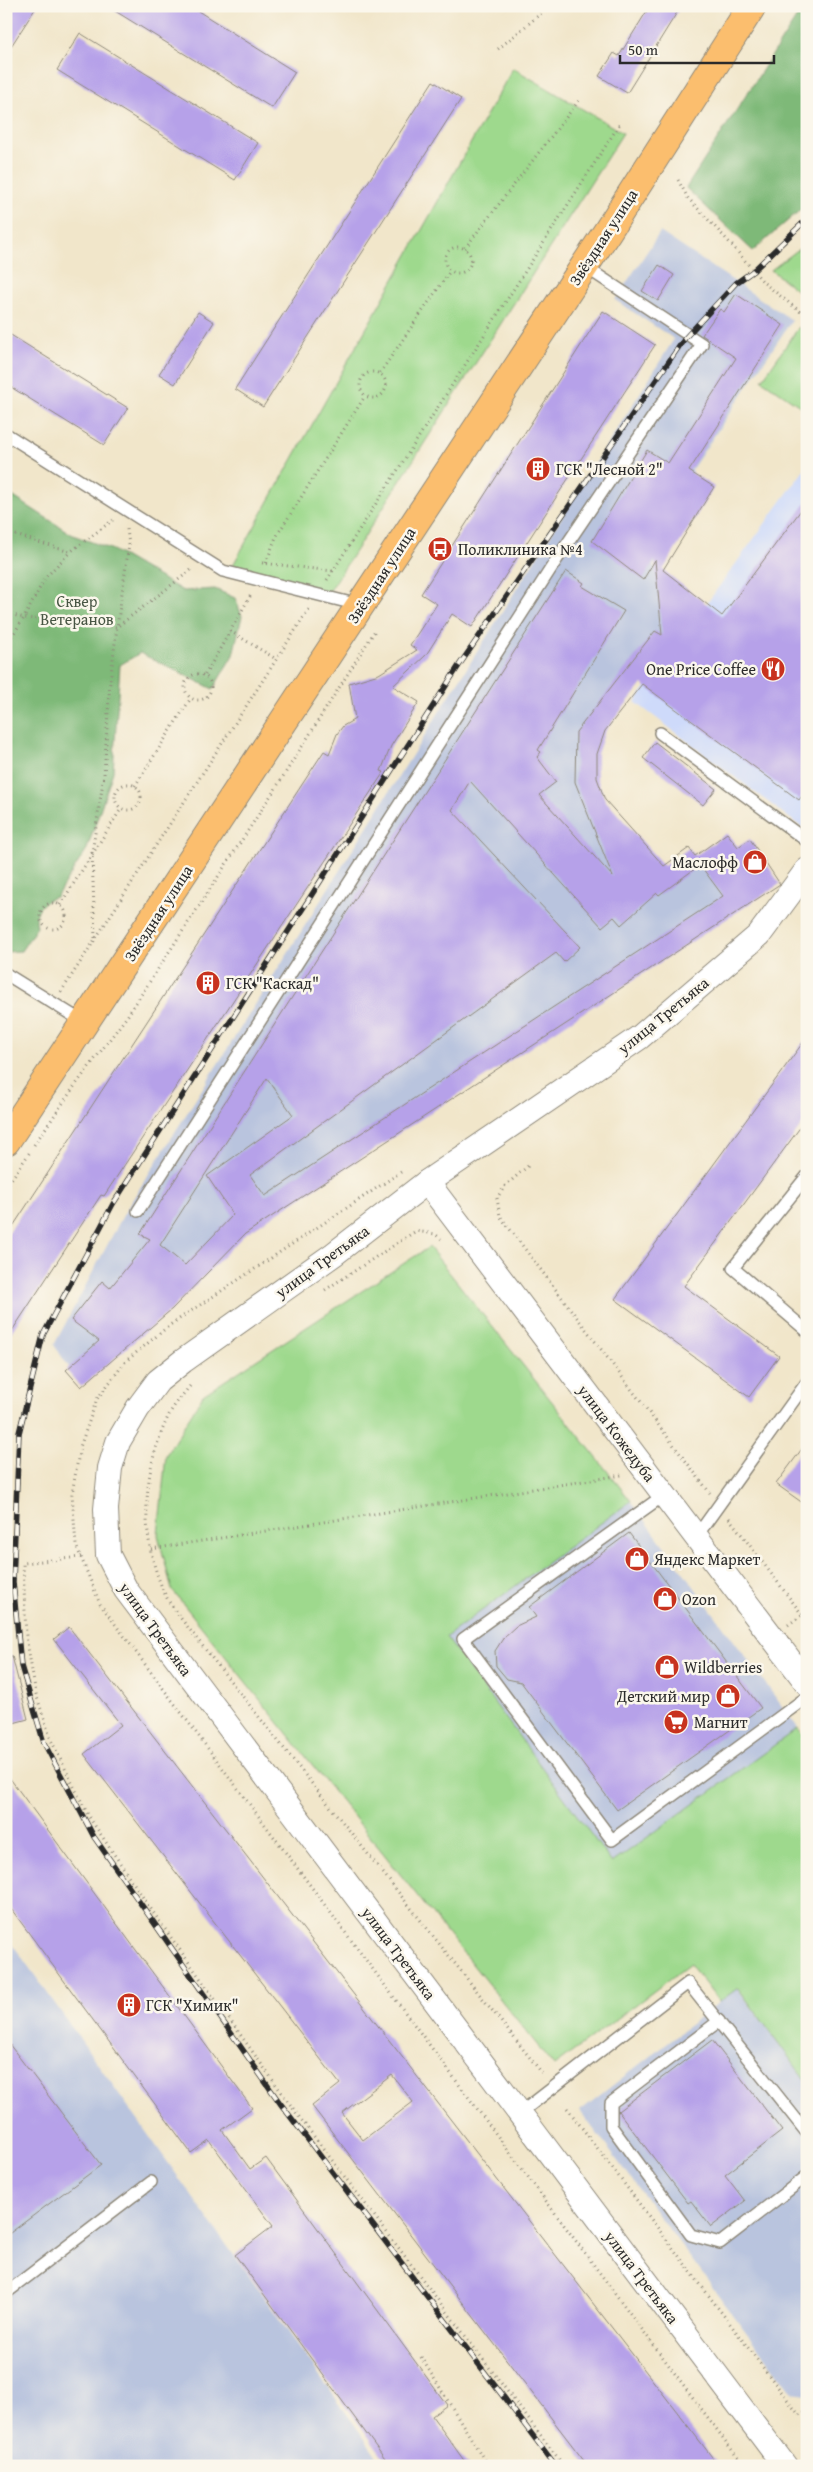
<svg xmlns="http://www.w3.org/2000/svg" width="813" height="2472" font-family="'Gentium Book Plus',serif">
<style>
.built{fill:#cedafa}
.industrial{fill:#b9c4de}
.green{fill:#9ed98d;stroke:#64825c}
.forest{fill:#7eb978;stroke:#547252}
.building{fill:#b6a1e9;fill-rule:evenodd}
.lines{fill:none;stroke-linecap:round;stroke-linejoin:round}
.lane-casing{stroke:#8e887a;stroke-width:14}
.street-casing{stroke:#8e887a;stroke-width:26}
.primary-casing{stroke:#8e887a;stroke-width:30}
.path{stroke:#8e887a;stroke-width:3;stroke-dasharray:1 4;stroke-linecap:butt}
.lane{stroke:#fff;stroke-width:11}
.street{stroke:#fff;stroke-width:24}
.primary{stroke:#fbbe6e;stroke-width:28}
.rail-casing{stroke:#2b2b2b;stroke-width:5.5}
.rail{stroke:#fbf7ec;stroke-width:4;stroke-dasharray:11;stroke-linecap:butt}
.labels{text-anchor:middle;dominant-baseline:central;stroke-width:5;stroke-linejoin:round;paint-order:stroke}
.street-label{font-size:16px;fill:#2b2b2b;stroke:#fbf7ec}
.poi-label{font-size:16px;fill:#2b2b2b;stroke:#fbf7ec;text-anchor:start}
.park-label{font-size:16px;fill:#485644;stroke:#fbf7ec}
</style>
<rect width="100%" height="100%" fill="#fbf7ec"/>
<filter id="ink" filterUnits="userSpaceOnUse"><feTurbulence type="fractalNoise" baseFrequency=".02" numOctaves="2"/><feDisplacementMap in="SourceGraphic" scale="10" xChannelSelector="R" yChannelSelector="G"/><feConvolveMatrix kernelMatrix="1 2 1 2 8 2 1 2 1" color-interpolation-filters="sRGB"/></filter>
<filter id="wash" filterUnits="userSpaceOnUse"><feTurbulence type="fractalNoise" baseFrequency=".0096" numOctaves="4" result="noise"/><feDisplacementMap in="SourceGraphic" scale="20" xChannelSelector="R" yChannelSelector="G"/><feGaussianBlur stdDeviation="1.12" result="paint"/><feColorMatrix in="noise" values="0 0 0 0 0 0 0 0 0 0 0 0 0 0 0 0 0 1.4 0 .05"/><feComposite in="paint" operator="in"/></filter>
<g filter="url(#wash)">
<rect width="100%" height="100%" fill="#f1e6ca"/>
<path class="built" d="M807 466V825L804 829 635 702Z"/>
<g class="industrial">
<path d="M660 232 792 320 692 469 697 493 653 566 696 602 597 733V802L668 881 726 838 757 888 246 1221 79 1382 54 1345 126 1210 674 339 615 300Z"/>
<path d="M631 1501 798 1728 612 1863 446 1637Z"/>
<path d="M6 1935 384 2466H6Z"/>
<path d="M737 1988 807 2082V2395L792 2393 580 2111Z"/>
</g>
<g class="green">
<path d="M513 68 623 133 329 592 233 565Z"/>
<path d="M807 243V298L771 270Z"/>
<path d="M799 327 807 333V411L762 380Z"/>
<path d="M429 1247 631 1501 446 1637 612 1863 798 1728 807 1741V2082L738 1988 719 2002 690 1964 554 2066 172 1590 158 1535 166 1455 203 1395Z"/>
</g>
<g class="forest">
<path d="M804 6H807V204L753 251 686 188Z"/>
<path d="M6 492 73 535 113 550 183 591 215 589 235 598 242 616 233 655 213 689 140 653 120 665 113 772 87 849 56 897C42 901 33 911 37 927L21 951 6 952Z"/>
</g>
<g id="blocks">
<g class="building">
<path d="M6 6H37L6 54Z"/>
<path d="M107 6H190L295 72 272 108Z"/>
<path d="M650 6H681L627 93 599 76 614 53 619 56Z"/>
<path d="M80 33 258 143 235 180 57 70Z"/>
<path d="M433 81 461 99 263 407 235 389Z"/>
<path d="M659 265 674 275 658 301 642 291Z"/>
<path d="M736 294 783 325 689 471 714 487 663 570 722 616 807 502V789L799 800 642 684 605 731 597 754V778L605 800 664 866 689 848 695 856 727 833 738 847 750 839 780 884 245 1234 172 1309 81 1387 66 1370 99 1341 71 1320 102 1281 110 1288 150 1239 140 1234 566 571 584 583 582 586 624 611 538 750 541 752 537 757 556 782 539 795 613 877 575 782 576 732 655 631 662 635 655 560 643 580 592 541 647 450 668 463 736 358 702 335 720 309 724 312ZM470 781 602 927 614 917 621 925 657 893 659 895 700 865 723 896 265 1196 250 1175 556 953 564 962 580 947 452 810ZM267 1078 293 1115 207 1176 233 1215 185 1265 160 1245Z"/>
<path d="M603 311 655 345 472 627 452 614 426 655 393 686 419 702 391 746 381 771 384 772 104 1196 101 1195 6 1340V1237L324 751 329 754 337 734 343 726 355 719 349 683 379 674 417 650 410 645 437 604 421 594Z"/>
<path d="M198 312 214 322 175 384 159 374Z"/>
<path d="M6 332 128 408 104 445 6 384Z"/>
<path d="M655 742 716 789 703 805 643 758Z"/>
<path d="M807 1037V1118L684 1286 779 1356 749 1397 615 1299Z"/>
<path d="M807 1442V1506L776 1484Z"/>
<path d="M629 1533 761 1708 617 1810 521 1682 507 1679 496 1666 495 1651 504 1637 516 1626 536 1617 529 1607Z"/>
<path d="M69 1627 719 2466H588L312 2106 340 2084 84 1754 121 1725 54 1639ZM392 2075 413 2102 363 2140 342 2113Z"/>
<path d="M6 1656H12L28 1719 6 1725Z"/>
<path d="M6 1773 252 2108 222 2130 250 2169 266 2158 447 2405 432 2416 468 2466H390L235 2255 273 2226 209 2140 191 2153 6 1902Z"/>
<path d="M6 2040 101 2165 6 2236Z"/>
<path d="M712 2040 782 2131 725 2175 745 2201 711 2227 691 2201 688 2203 618 2111Z"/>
</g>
</g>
</g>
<g filter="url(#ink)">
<use href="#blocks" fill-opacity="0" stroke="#8e887a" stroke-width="1"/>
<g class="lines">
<defs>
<g id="lane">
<path d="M6 434 223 571 359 605"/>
<path d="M660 733 807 841"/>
<path d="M6 974 85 1023"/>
<path d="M807 1176 733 1268 807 1331"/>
<path d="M138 1211 557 559 702 344 584 266"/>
<path d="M664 1495 463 1639 612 1840 807 1697"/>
<path d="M696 1537 807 1382"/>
<path d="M719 2021 611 2103V2126L691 2235 720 2243 807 2176"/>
<path d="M519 2114 688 1983 807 2133"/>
<path d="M6 2293 151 2182"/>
</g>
<g id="street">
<path d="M427 1182 807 1683"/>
<path d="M785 2466 126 1590 108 1555 106 1509 110 1468 118 1442 138 1408 158 1381 183 1361 334 1254 427 1182 640 1037 759 935 807 870"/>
</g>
<path id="primary" d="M6 1141 607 232 752 6"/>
</defs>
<use href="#lane" class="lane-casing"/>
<use href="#street" class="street-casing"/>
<use href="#primary" class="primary-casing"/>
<g class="path">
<path d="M498 49 550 6"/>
<path d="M678 180 688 198 730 243 764 283 807 317"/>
<circle cx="458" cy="260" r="13"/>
<path d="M465 248 581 98"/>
<circle cx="373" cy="385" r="13"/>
<path d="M380 373 450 271"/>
<path d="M6 532 70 552 113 520"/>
<path d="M262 563 333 571"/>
<path d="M266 563 276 537 365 396"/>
<path d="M327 580 621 122"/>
<path d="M6 613 24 618 117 627 129 545 127 529"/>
<path d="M230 631 276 659"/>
<path d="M6 645 24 618 45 578 70 552"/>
<circle cx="198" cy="687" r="13"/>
<path d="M205 675 252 593"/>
<circle cx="128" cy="797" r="13"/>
<path d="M135 786 191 698"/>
<circle cx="53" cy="916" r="13"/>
<path d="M60 905 121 809"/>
<path d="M95 938 92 853 104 775 110 682 117 627 191 570"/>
<path d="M61 992 309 609"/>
<path d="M34 1145 74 1087 128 1015 279 783 376 629"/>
<path d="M528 1166 505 1186 497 1198 500 1216 710 1493"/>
<path d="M401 1172 170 1325 126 1361 97 1399 80 1447 72 1494 76 1545 100 1604 744 2466"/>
<path d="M6 1187 30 1152"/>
<path d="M325 1290 416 1231 435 1234 441 1239"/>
<path d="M190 1386C182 1396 173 1406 168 1417 142 1472 139 1536 164 1592 171 1608 186 1624 197 1639L542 2073"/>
<path d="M729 1518 807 1621"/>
<path d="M151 1549 622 1475"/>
<path d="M81 1557 23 1563 26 1636 36 1694 51 1740 89 1817 155 1915 297 2114 564 2466"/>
<path d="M788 1625 802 1615"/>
<path d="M567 2108 799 2415 807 2410"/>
<path d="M421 2357 488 2466"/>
</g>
<use href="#lane" class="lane"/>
<use href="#street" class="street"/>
<use href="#primary" class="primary"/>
<defs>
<path id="rail" d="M556 2466 280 2103 94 1837 44 1743 21 1666 13 1582 19 1433 43 1335 113 1204 460 664 685 338 736 283 753 271 807 219"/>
</defs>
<use href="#rail" class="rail-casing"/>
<use href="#rail" class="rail"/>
</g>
</g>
<defs>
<symbol id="building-disc" viewBox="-11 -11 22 22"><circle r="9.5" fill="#c8321e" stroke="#fbf7ec"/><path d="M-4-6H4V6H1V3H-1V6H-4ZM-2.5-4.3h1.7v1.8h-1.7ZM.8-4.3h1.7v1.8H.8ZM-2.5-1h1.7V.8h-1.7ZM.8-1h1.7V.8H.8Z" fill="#fff"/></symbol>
<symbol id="bus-disc" viewBox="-11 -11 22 22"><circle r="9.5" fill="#c8321e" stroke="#fbf7ec"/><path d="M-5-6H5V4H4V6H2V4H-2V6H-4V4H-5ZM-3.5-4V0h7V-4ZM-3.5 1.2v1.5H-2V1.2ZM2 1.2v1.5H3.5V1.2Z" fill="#fff"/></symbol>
<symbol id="restaurant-disc" viewBox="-11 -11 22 22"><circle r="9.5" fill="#c8321e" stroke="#fbf7ec"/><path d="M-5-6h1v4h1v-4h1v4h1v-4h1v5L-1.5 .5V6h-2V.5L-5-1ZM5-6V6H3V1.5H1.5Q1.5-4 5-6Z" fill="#fff"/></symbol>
<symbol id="shop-disc" viewBox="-11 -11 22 22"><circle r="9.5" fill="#c8321e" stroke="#fbf7ec"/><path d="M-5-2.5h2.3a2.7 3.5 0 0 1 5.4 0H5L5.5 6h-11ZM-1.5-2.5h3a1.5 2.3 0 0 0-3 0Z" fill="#fff"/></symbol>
<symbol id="supermarket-disc" viewBox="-11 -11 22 22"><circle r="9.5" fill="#c8321e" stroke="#fbf7ec"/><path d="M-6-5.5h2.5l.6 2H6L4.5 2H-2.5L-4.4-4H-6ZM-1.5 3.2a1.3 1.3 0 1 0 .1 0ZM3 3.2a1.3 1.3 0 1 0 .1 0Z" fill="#fff"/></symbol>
</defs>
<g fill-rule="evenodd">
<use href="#building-disc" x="524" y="455" width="28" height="28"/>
<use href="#bus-disc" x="426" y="535" width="28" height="28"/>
<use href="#restaurant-disc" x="759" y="655" width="28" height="28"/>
<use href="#shop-disc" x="741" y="848" width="28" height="28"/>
<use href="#building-disc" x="194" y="969" width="28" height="28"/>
<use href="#shop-disc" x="623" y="1545" width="28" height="28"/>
<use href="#shop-disc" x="651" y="1585" width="28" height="28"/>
<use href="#shop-disc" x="653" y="1653" width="28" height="28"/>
<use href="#shop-disc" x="714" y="1682" width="28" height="28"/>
<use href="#supermarket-disc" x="662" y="1708" width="28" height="28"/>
<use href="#building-disc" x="115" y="1991" width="28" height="28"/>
</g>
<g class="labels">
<g class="street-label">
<text transform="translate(603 237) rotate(-57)">Звёздная улица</text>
<text transform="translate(381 575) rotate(-57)">Звёздная улица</text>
<text transform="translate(158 913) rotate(-57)">Звёздная улица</text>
<text transform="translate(663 1015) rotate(-39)">улица Третьяка</text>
<text transform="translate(322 1261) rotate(-36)">улица Третьяка</text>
<text transform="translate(617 1433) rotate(53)">улица Кожедуба</text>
<text transform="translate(156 1629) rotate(54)">улица Третьяка</text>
<text transform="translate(399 1953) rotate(53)">улица Третьяка</text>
<text transform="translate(642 2277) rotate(53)">улица Третьяка</text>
</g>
<g class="poi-label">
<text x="556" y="469">ГСК "Лесной 2"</text>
<text x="458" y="549">Поликлиника №4</text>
<text x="756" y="669" text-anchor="end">One Price Coffee</text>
<text x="738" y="862" text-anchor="end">Маслофф</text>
<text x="226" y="983">ГСК "Каскад"</text>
<text x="654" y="1559">Яндекс Маркет</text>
<text x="682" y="1599">Ozon</text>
<text x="684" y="1667">Wildberries</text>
<text x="710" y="1696" text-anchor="end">Детский мир</text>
<text x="694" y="1722">Магнит</text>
<text x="146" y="2005">ГСК "Химик"</text>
</g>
<g class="park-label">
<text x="77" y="601">Сквер<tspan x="77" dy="18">Ветеранов</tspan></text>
</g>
</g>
<rect width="813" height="2472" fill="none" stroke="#fbf7ec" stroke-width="25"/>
<path d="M620 55v8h154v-8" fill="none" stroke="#2b2b2b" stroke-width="2.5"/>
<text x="628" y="55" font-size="15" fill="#2b2b2b" stroke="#fbf7ec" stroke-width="4" paint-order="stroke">50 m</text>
</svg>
